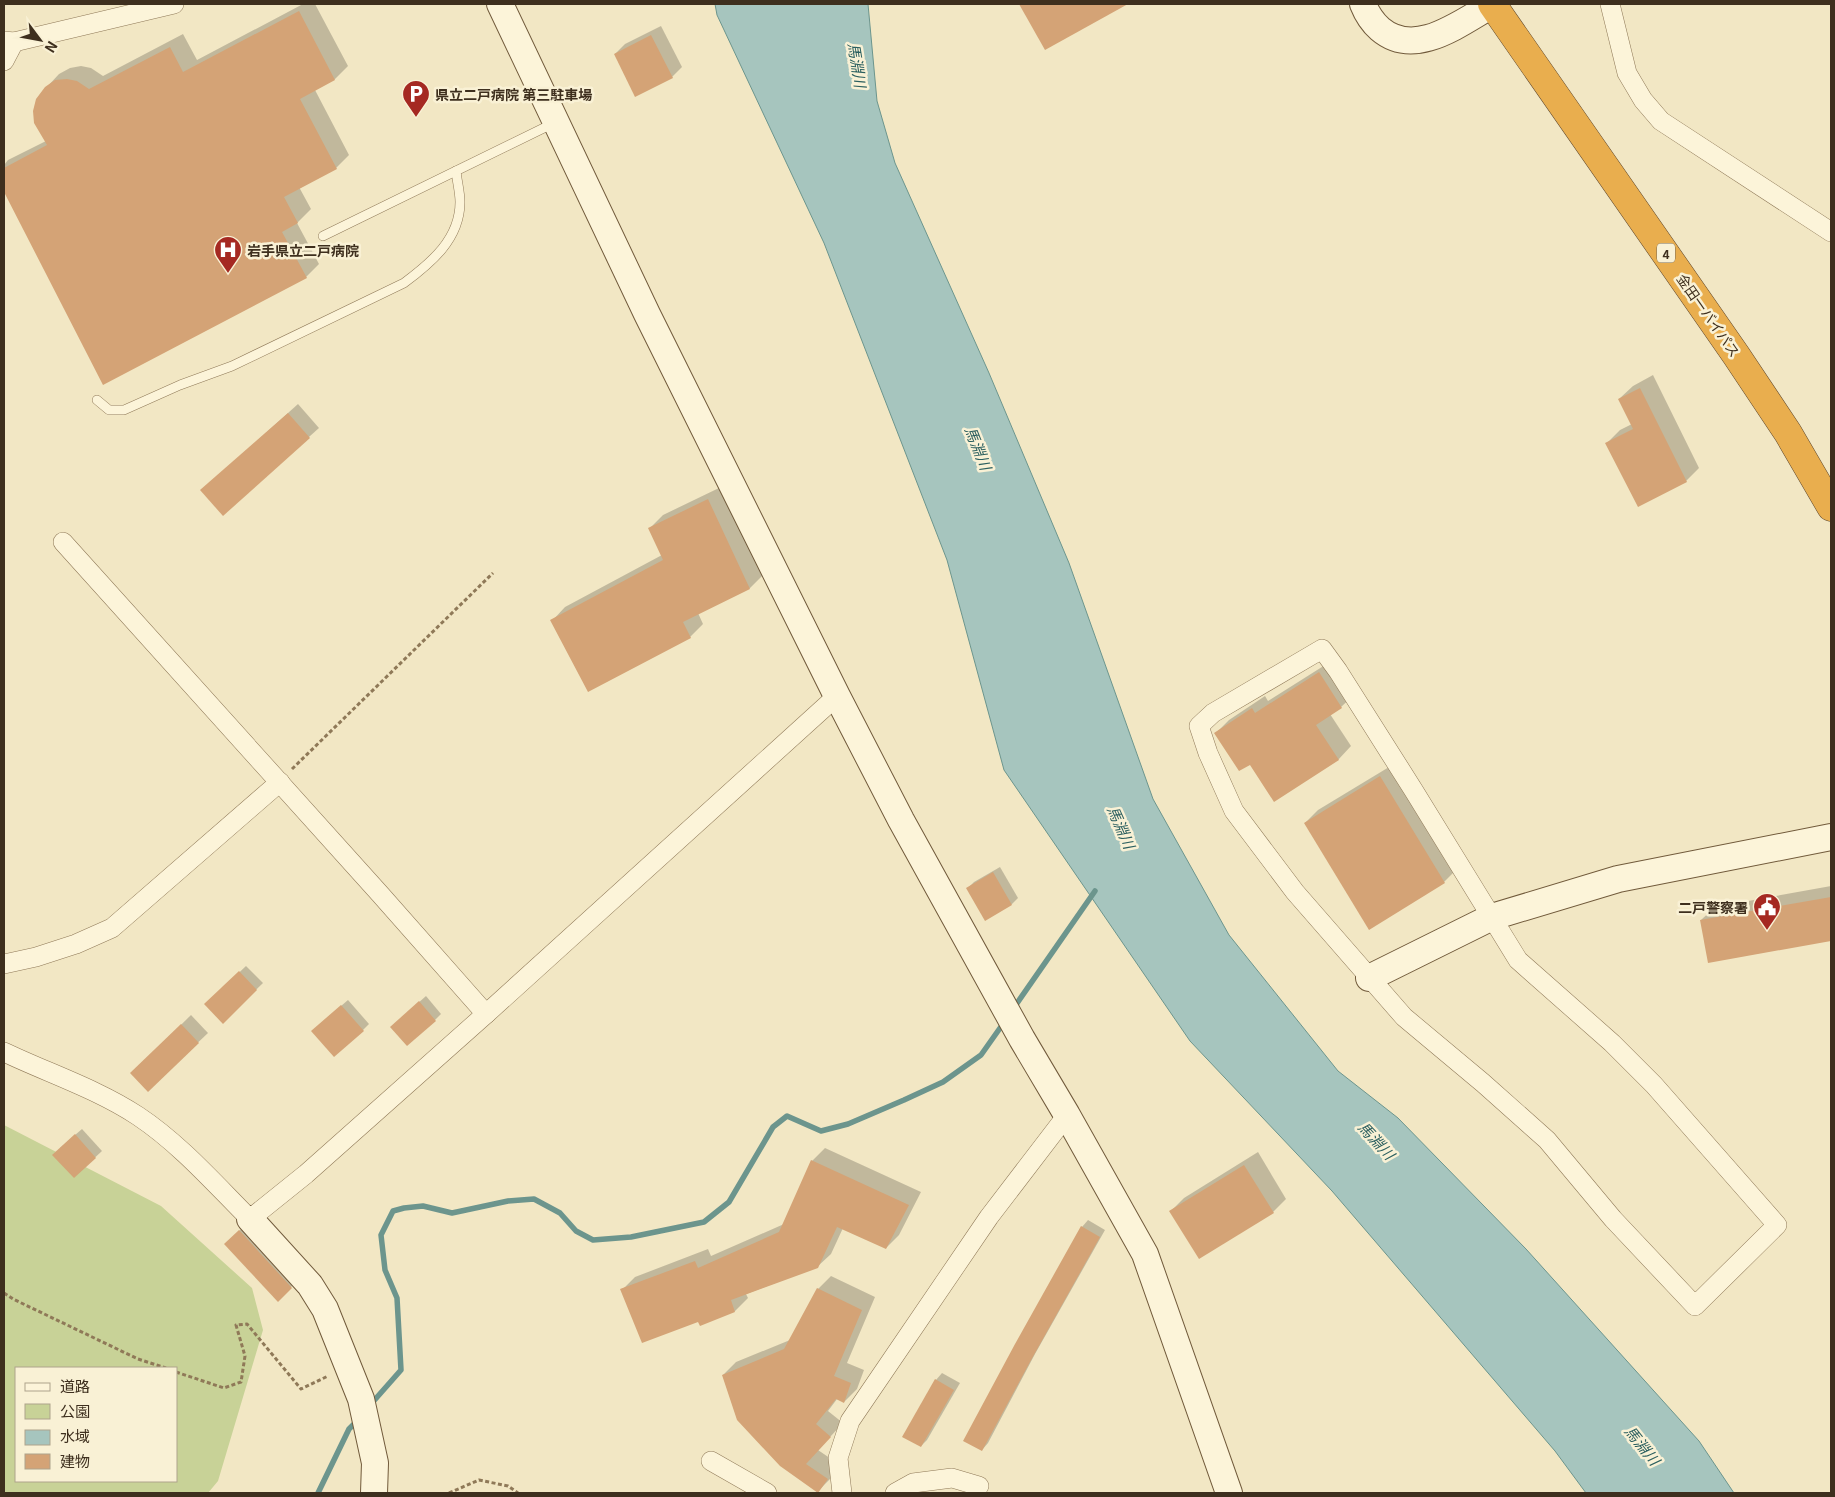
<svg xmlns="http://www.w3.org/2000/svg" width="1835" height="1497" font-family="Georgia,'Noto Sans JP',serif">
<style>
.green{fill:#c8d297;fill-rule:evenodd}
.water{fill:#a6c5be;stroke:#6c958d}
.shadow{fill:#0003}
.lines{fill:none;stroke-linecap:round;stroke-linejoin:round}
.stream{stroke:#6c958d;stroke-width:5.5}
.building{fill:#d4a376}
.lane-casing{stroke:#8f7958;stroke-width:10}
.street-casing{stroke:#8f7958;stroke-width:20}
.secondary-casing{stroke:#715a3b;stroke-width:28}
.highway-casing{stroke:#5d462d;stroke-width:29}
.path{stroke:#8f7958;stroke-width:3;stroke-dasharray:4 2.5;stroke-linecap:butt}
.lane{stroke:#fcf4d9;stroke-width:9}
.street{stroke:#fcf4d9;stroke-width:19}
.secondary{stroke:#fcf4d9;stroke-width:26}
.highway{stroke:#e9ae4e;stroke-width:28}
.labels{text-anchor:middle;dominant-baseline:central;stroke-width:5;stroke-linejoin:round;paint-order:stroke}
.shield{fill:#f9f1d5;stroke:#766955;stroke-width:1}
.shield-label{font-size:12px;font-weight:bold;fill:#3e2f1e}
.poi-label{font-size:14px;font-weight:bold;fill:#3e2f1e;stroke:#f9f1d5;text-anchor:start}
.street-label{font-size:14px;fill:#3e2f1e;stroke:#f9f1d5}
.water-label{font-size:15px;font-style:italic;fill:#2b5f5f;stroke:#f9f1d5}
</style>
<rect width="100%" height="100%" fill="#f2e7c4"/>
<path class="green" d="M4 1125 161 1206 252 1288 263 1330 218 1481 208 1493H4ZM16 1368H176V1481H16Z"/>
<path class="water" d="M715 4H868L877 101 895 163 989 373 1069 563 1153 799 1229 935 1338 1071 1398 1118 1526 1249 1699 1441 1734 1493H1586L1555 1451 1332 1191 1190 1041 1004 770 947 560 824 243 717 15Z"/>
<g class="shadow">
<path d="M303 4H315L348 66 335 79 315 90 349 155 336 168 299 187 311 209 297 223 319 264 306 277 104 383 4 189V165L8 160 46 141V88L59 74 70 68 81 66 91 68 103 76 183 34 197 60Z"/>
<path d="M1021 4H1120L1113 11 1045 48Z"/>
<path d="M661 26 682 67 672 77 615 54 625 44Z"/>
<path d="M1653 375 1699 468 1686 481 1607 443 1620 430 1632 424 1619 399 1633 386Z"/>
<path d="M298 404 319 428 223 514 202 490Z"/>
<path d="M721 487 763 575 750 588 698 613 703 624 690 637 589 690 552 621 565 607 662 555 650 528 663 515Z"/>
<path d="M1333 660 1355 694 1341 707 1330 714 1351 746 1338 760 1250 763 1216 733 1229 720 1265 696 1268 701Z"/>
<path d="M1394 764 1457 869 1444 882 1369 928 1305 823 1318 810Z"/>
<path d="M1000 867 1018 898 1012 904 986 919 968 888 974 882Z"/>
<path d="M1831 886V940L1709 962 1701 920 1715 907Z"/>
<path d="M246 966 263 983 223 1022 206 1004Z"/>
<path d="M426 996 441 1014 435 1020 398 1021Z"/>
<path d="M348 1000 369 1024 363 1030 319 1025Z"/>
<path d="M191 1015 208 1033 148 1090 132 1073Z"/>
<path d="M82 1129 102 1151 74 1177 60 1148Z"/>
<path d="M825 1148 921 1192 899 1235 886 1248 843 1228 831 1254 817 1267 746 1294 748 1298 735 1311 699 1320 622 1290 635 1277 708 1249 711 1256 784 1224 812 1161Z"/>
<path d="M1258 1152 1286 1199 1273 1212 1171 1211 1184 1198Z"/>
<path d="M1088 1220 1105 1230 1035 1354 988 1443 982 1450 1082 1227Z"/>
<path d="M249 1221 301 1277 278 1300 226 1244Z"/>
<path d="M831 1276 875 1297 847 1363 864 1370 857 1389 844 1402 837 1399 828 1411 843 1423 818 1450 840 1465 830 1479 817 1492 723 1375 736 1362 790 1340 818 1289Z"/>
<path d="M942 1373 960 1383 927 1440 921 1446 936 1380Z"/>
</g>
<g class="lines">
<g class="stream">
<path d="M1013 1009 1095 891"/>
<path d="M371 1404 401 1370 397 1298 385 1270 381 1235 393 1211 404 1208 423 1206 452 1213 508 1201 534 1199 560 1213 576 1231 593 1240 631 1237 704 1222 729 1202 773 1127 787 1116 821 1131 848 1124 904 1100 943 1082 981 1055 1005 1021"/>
<path d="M318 1493 349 1429 357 1421"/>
</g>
</g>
<g class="building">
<path d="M1019 4H1128L1045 50Z"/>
<path d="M299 11 335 80 300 99 337 169 284 197 298 223 282 232 307 278 103 385 4 192V168L47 145 34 123 33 111 36 99 45 87 55 80 67 79 77 81 89 89 170 47 183 72Z"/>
<path d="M651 35 673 78 635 97 614 54Z"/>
<path d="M1640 388 1687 482 1638 507 1605 443 1633 429 1618 399Z"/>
<path d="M288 413 310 438 223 516 200 490Z"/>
<path d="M708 499 750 589 683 622 691 638 588 692 550 620 663 560 648 528Z"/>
<path d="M1319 672 1342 708 1316 725 1339 760 1274 802 1250 765 1239 771 1214 733 1252 708 1255 713Z"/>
<path d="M1380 776 1445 883 1369 930 1304 823Z"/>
<path d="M993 872 1012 905 985 921 966 888Z"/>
<path d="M1831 897V941L1708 963 1700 920Z"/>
<path d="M239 971 257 990 223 1024 204 1004Z"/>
<path d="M419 1001 436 1021 407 1046 390 1027Z"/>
<path d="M341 1005 364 1031 334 1057 311 1031Z"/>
<path d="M181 1024 199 1043 148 1092 130 1073Z"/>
<path d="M75 1134 96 1158 74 1178 52 1155Z"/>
<path d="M811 1160 909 1205 886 1249 837 1227 818 1268 731 1300 735 1312 700 1326 698 1322 642 1343 620 1289 695 1261 698 1268 779 1232Z"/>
<path d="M1244 1165 1274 1213 1199 1259 1169 1211Z"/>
<path d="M1081 1226 1100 1237 1030 1362 982 1451 963 1441 1015 1344Z"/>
<path d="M239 1230 292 1288 278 1302 224 1244Z"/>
<path d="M817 1288 862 1310 834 1376 851 1383 844 1403 836 1399 816 1424 831 1437 806 1464 828 1479 818 1493 780 1466 737 1420 722 1375 784 1349Z"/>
<path d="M935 1379 954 1390 921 1447 902 1437Z"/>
</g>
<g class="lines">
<defs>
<g id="lane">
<path d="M323 236 554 123"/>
<path d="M97 400 109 410H124L180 385 232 366 404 283C431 263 460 239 460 202 460 192 457 181 456 171"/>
</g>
<g id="street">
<path d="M1610 4 1627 73 1643 100 1661 121 1831 232"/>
<path d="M4 41 14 42 174 4"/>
<path d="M4 61 14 42"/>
<path d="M63 542 380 894 486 1014"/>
<path d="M1322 649 1338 671 1414 791 1518 960 1612 1043 1654 1085 1777 1225 1695 1306 1613 1219 1547 1140 1483 1083 1404 1017 1295 892 1234 811 1208 753 1199 726 1213 713Z"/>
<path d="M4 964 36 957 76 944 112 928 280 782"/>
<path d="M4 1052C48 1073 97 1089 138 1116 180 1144 214 1183 250 1219L306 1174 486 1014 837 696"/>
<path d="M711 1461 767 1493"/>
<path d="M842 1493 838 1458 850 1421 989 1217 1067 1115"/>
<path d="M895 1493 913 1483 952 1478 979 1486"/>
</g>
<g id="secondary">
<path d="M500 4 647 314 837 696 901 820 1022 1039 1067 1115 1145 1254 1229 1493"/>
<path d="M1363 4C1367 14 1372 22 1380 29 1415 59 1460 23 1492 5"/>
<path d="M1369 978 1492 917 1618 879 1831 837"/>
<path d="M250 1219 310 1285 325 1309 361 1399 375 1463 374 1493"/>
</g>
<path id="highway" d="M1492 4 1736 355 1788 433 1831 507"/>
</defs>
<use href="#lane" class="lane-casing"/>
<use href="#street" class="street-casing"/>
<use href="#secondary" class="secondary-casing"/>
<use href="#highway" class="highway-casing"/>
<g class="path">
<path d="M292 769 493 573"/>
<path d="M4 1293 13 1299 138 1359 166 1368"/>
<path d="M176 1372 224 1388 241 1382 245 1356 236 1325 247 1324 301 1389 328 1376"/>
<path d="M449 1493 479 1480 508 1486 518 1493"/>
</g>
<use href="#lane" class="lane"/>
<use href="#street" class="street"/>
<use href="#secondary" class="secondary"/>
<use href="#highway" class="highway"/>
</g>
<defs>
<symbol id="parking-pin" viewBox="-11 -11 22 30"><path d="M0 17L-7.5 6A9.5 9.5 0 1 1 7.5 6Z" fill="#a52922" stroke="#f9f1d5"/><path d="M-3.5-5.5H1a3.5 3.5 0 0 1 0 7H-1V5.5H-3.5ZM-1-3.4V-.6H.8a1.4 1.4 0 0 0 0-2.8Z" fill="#fff"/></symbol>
<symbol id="hospital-pin" viewBox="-11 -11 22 30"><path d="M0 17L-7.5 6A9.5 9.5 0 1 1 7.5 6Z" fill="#a52922" stroke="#f9f1d5"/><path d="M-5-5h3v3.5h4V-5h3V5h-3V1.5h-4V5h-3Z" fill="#fff"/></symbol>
<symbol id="civic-pin" viewBox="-11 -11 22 30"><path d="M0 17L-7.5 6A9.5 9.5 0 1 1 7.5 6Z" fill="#a52922" stroke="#f9f1d5"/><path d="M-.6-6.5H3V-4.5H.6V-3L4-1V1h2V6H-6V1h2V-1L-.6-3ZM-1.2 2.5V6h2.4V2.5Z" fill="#fff"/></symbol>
</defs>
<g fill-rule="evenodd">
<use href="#parking-pin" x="400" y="78" width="32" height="43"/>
<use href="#hospital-pin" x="212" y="234" width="32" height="43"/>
<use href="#civic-pin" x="1751" y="891" width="32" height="43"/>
</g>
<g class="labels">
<rect class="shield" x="1657" y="243.5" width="18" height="19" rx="4"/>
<g class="shield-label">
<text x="1666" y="253">4</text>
</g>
<g class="poi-label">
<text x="435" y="94">県立二戸病院 第三駐車場</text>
<text x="247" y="250">岩手県立二戸病院</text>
<text x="1748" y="907" text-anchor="end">二戸警察署</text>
</g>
<g class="street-label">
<text transform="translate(1709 315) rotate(55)">金田一バイパス</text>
</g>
<g class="water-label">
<text transform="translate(858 65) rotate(81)">馬淵川</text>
<text transform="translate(979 448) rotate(68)">馬淵川</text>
<text transform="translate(1122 827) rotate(66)">馬淵川</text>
<text transform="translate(1377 1140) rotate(47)">馬淵川</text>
<text transform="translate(1643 1445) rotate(51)">馬淵川</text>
</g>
</g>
<rect width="1835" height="1497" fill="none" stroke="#3e2f1e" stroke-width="10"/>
<rect x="15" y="1367" width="162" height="115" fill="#f9f1d5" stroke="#aea38c"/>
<rect x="25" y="1383" width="25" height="8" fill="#fcf4d9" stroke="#aea38c"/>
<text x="60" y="1392" font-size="15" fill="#3e2f1e">道路</text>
<rect x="25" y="1404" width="25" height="15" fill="#c8d297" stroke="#aea38c"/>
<text x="60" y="1417" font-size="15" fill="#3e2f1e">公園</text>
<rect x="25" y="1430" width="25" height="15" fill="#a6c5be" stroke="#aea38c"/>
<text x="60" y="1442" font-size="15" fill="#3e2f1e">水域</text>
<rect x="25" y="1454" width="25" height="15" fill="#d4a376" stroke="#aea38c"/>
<text x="60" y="1467" font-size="15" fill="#3e2f1e">建物</text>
<g transform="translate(40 40) rotate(122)" stroke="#f9f1d5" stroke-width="4" paint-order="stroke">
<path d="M0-4L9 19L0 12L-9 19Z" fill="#3e2f1e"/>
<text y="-8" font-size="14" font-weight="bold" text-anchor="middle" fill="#3e2f1e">N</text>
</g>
</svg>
